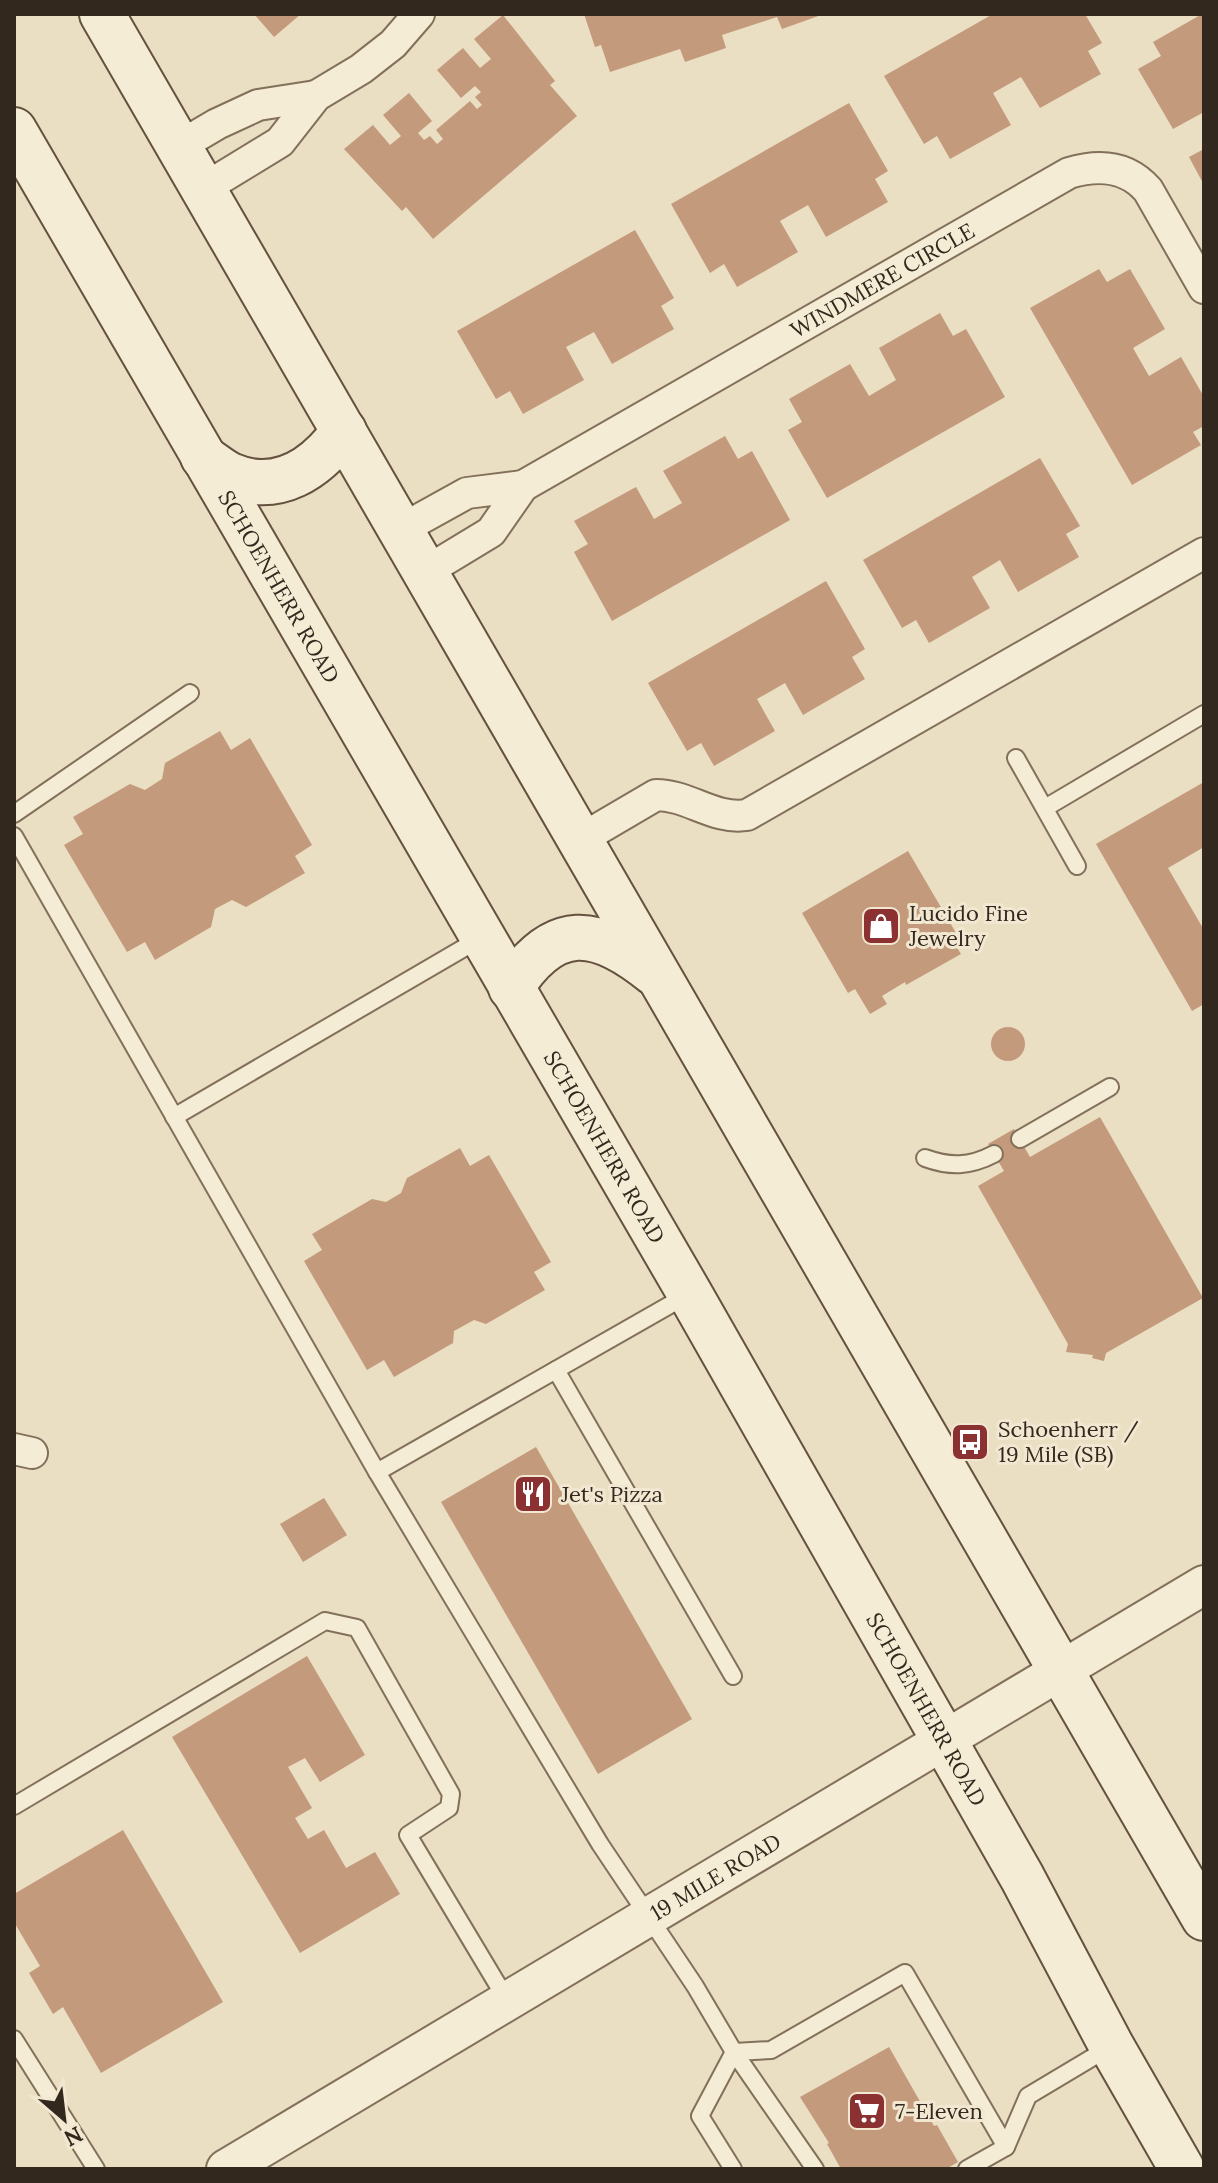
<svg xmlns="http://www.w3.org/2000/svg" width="1218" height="2183" font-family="Lora,serif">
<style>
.building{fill:#c49a7c}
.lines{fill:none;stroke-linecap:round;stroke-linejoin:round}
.service-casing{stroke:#82705b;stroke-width:20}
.minor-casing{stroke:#82705b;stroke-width:34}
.tertiary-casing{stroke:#82705b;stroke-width:42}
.secondary-casing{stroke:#64513f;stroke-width:48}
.service{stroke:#f5ecd5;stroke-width:16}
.minor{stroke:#f5ecd5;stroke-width:30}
.tertiary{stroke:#f5ecd5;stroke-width:38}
.secondary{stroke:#f5ecd5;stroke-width:44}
.labels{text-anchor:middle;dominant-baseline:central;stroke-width:6;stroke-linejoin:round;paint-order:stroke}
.street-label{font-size:22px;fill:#33281e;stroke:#f2e8d2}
.poi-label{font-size:22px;fill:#33281e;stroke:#f2e8d2;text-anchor:start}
</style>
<rect width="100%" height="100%" fill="#eadec3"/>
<g class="building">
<path d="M254 14H301L274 37Z"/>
<path d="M584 14H824L782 29 777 17 722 35 726 48 685 62 680 49 610 72 601 45 595 47Z"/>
<path d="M993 14H1085L1102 43 1088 51 1101 74 1040 108 1021 77 993 93 1011 125 950 159 937 136 924 144 884 76Z"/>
<path d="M1202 14H1204V112L1173 129 1138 69 1161 56 1153 42Z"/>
<path d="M503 15 555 81 550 85 577 116 433 239 406 207 402 211 344 149 373 125 390 145 401 136 383 115 409 93 432 121 418 133 424 140 430 136 437 144 443 139 436 130 470 101 477 109 482 105 475 97 481 92 475 86 461 98 437 70 463 48 480 68 491 59 474 39Z"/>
<path d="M849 103 888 171 875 179 888 202 826 237 808 205 780 221 798 252 737 287 724 264 710 273 671 204Z"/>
<path d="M1204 149V185L1189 157Z"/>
<path d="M635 230 674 298 661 306 674 329 612 364 594 332 566 347 584 380 523 414 510 391 496 399 457 331Z"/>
<path d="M1099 269 1107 282 1130 269 1165 329 1133 348 1149 376 1181 357 1204 397V426L1193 432 1201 445 1132 485 1030 308Z"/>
<path d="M940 313 953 336 966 329 1005 397 827 498 788 430 802 422 789 399 850 364 869 396 896 380 879 348Z"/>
<path d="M725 436 738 459 752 451 790 520 612 621 574 552 588 544 574 521 636 487 654 519 682 503 663 471Z"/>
<path d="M1040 458 1080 526 1066 534 1079 557 1018 592 1000 560 972 577 990 608 929 643 916 620 902 628 863 560Z"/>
<path d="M826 581 865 649 852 657 865 679 803 715 785 683 757 699 775 731 714 766 701 743 687 751 648 683Z"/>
<path d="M220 731 231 750 250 738 312 845 295 856 305 873 246 907 232 900 215 909 211 927 155 960 145 942 127 952 64 845 83 834 73 817 130 784 145 790 162 779 165 763Z"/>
<path d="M1204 782V847L1168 868 1204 930V1004L1192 1011 1096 844Z"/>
<path d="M908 851 959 938 953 941 961 954 906 985 905 982 882 996 887 1004 870 1014 855 989 848 993 802 913Z"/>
<circle cx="1008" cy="1044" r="17"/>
<path d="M1100 1117 1203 1298 1106 1353 1104 1361 1092 1358 1093 1355 1066 1352 1068 1344 978 1186 1004 1171 988 1144 1014 1129 1030 1157Z"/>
<path d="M460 1148 470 1166 489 1155 551 1262 534 1272 545 1290 486 1324 474 1320 454 1331 453 1343 394 1377 384 1360 367 1370 304 1261 322 1250 312 1234 372 1199 386 1202 401 1193 407 1178Z"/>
<path d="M536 1447 692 1719 598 1774 441 1502Z"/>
<path d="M324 1498 347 1535 303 1562 280 1524Z"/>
<path d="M307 1656 365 1755 320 1782 305 1758 288 1767 312 1808 295 1818 308 1839 324 1830 346 1868 375 1852 400 1894 300 1953 172 1737Z"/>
<path d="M123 1830 223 2002 101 2073 63 2007 53 2014 29 1973 40 1966 14 1922V1894Z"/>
<path d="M889 2047 934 2126 937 2125 958 2162 946 2169H841L827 2144 829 2143 800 2097Z"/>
</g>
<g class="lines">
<defs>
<g id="service">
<path d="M1016 758 1077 866"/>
<path d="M1045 808 1204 714"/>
<path d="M14 814 190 693"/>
<path d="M14 836 377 1472 689 1294"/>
<path d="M174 1117 481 938"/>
<path d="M1020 1139 1110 1087"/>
<path d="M925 1158C950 1167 969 1167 994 1154"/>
<path d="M556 1370 733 1676"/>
<path d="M377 1472 600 1844 695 1986 734 2052 815 2169"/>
<path d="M14 1806 325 1621 357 1628 451 1794 449 1808 408 1835 508 2002"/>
<path d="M14 2039 96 2169"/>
<path d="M733 2169 700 2116 734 2052 771 2050 905 1973 1006 2147"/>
<path d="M967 2169 1006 2147 1028 2096 1110 2047"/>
</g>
<g id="minor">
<path d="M178 147 217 124 258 105 316 96"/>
<path d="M203 189 280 142 316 96 361 69 393 44 419 14"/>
<path id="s1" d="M523 486 1069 173C1099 164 1127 166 1148 190L1204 288"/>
<path d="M400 530 467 493 523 486 491 532 425 572"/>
<path d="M581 839 656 795C689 795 713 820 747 815L1204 553"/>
<path d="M14 1449 32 1453"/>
</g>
<g id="tertiary">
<path id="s2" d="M226 2169 1204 1585"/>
</g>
<g id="secondary">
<path d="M102 14 1204 1918"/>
<path id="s3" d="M14 130 690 1294 1022 1877 1112 2047 1182 2169"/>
<path d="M203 457C212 463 220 470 230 475 278 496 317 468 344 431"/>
<path d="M511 988C554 921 596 926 654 973"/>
</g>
</defs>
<use href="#service" class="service-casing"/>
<use href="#minor" class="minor-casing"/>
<use href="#tertiary" class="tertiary-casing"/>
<use href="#secondary" class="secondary-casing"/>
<use href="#service" class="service"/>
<use href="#minor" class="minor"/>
<use href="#tertiary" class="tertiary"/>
<use href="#secondary" class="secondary"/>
</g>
<defs>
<symbol id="shop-square" viewBox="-11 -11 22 22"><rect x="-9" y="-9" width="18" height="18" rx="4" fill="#8b3132" stroke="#f2e8d2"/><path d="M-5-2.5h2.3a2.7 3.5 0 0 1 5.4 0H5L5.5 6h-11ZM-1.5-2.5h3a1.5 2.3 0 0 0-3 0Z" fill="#fff"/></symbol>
<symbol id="bus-square" viewBox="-11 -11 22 22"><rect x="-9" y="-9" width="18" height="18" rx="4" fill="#8b3132" stroke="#f2e8d2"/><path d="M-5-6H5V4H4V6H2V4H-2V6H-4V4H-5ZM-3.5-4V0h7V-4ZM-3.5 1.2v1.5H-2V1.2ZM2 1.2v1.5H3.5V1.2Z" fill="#fff"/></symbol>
<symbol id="restaurant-square" viewBox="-11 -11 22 22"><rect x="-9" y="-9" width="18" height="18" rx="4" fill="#8b3132" stroke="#f2e8d2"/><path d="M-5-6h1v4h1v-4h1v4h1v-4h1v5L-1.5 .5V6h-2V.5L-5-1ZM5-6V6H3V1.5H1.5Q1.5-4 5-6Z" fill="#fff"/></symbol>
<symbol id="supermarket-square" viewBox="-11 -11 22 22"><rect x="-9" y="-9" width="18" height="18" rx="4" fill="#8b3132" stroke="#f2e8d2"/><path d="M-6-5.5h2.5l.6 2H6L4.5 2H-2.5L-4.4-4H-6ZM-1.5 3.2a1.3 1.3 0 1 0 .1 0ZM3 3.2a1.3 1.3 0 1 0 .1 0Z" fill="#fff"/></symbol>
</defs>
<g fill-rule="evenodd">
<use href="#shop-square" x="859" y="904" width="44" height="44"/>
<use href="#bus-square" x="948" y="1420" width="44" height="44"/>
<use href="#restaurant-square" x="511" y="1472" width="44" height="44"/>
<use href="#supermarket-square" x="845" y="2089" width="44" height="44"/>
</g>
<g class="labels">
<g class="street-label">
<text stroke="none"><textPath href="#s1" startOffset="414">WINDMERE CIRCLE</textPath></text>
<text stroke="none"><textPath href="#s3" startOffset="528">SCHOENHERR ROAD</textPath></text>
<text stroke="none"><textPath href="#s3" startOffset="1176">SCHOENHERR ROAD</textPath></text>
<text stroke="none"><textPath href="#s3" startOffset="1824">SCHOENHERR ROAD</textPath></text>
<text stroke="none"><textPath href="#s2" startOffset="570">19 MILE ROAD</textPath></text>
</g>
<g class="poi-label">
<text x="909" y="913">Lucido Fine<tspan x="909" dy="25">Jewelry</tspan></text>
<text x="998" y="1429">Schoenherr /<tspan x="998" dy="25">19 Mile (SB)</tspan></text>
<text x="561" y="1494">Jet's Pizza</text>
<text x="895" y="2111">7-Eleven</text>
</g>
</g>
<rect width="1218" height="2183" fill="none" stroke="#33281e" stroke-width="32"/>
<g transform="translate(64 2119) rotate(152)" stroke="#f2e8d2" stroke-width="6" paint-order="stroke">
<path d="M0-6L14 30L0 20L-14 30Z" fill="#33281e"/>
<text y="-12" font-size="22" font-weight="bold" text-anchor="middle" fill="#33281e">N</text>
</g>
</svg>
